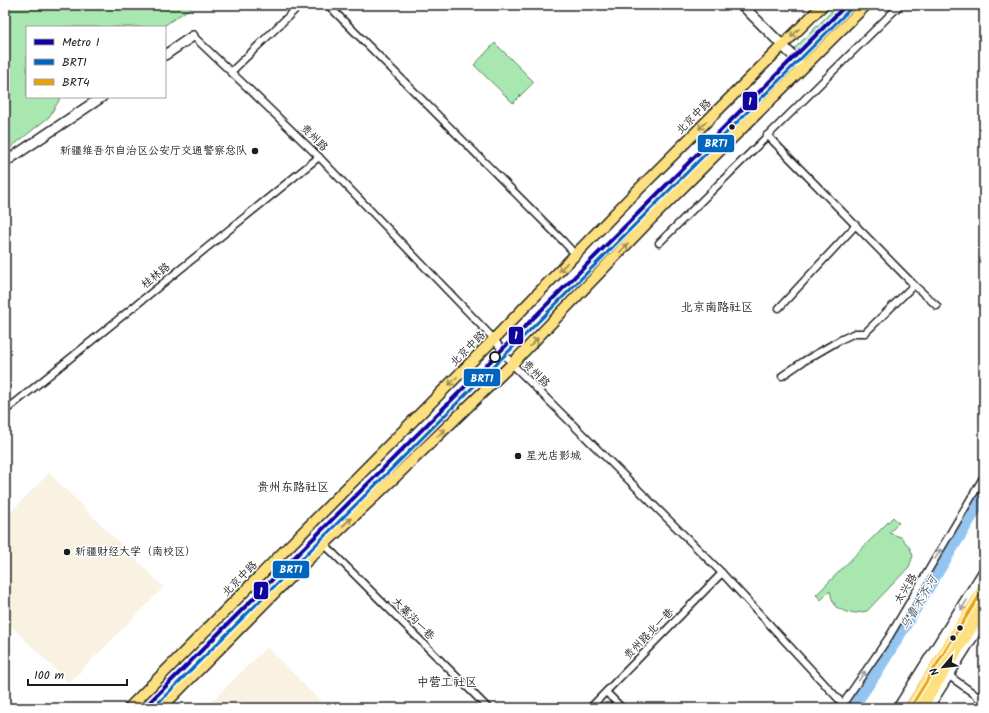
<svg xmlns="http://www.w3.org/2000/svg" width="989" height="713" font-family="Kalam,'LXGW WenKai TC',sans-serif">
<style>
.built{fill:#f9f1e2}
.green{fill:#a8e7af;stroke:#628266}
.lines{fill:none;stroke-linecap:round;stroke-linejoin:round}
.river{stroke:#94c4f0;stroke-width:12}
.street-casing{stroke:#1c1c1c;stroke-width:9}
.secondary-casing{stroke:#1c1c1c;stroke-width:12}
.primary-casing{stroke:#1c1c1c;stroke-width:13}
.highway-casing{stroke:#1c1c1c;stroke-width:14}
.street{stroke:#fff;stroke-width:6}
.secondary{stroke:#fff;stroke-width:9}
.primary{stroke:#fde080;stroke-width:10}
.highway{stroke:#fde080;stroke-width:11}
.bus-1-casing{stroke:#fff;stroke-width:6}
.bus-2-casing{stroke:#fff;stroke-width:6}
.bus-1{stroke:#0065bd;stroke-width:3}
.bus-2{stroke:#ec9f01;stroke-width:3}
.metro-1-casing{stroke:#fff;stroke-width:7}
.metro-1{stroke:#10069f;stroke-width:4}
.oneway{stroke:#988853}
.oneway2{stroke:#999}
.bus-dot{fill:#1c1c1c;stroke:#fff;stroke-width:1.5}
.stop-dot{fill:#fff;stroke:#1c1c1c;stroke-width:2}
.labels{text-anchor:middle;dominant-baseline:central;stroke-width:3;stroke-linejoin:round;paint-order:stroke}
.street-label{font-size:11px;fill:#1c1c1c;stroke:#fff}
.poi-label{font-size:11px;fill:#1c1c1c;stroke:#fff;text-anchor:start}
.neighbourhood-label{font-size:12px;fill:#1c1c1c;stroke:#fff}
.water-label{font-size:12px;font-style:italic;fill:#4c5f71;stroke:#fff}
.line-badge{stroke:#fff;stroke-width:1.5}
.badge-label{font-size:11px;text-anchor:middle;font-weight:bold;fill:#fff}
</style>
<rect width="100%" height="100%" fill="#fff"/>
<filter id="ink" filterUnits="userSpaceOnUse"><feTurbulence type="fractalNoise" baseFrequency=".025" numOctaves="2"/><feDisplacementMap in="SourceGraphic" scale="8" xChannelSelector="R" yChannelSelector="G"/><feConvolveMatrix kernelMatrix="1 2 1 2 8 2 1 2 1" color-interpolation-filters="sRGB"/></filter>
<g filter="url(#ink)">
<g class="built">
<path d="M49 473 164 587 69 683 5 620V518Z"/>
<path d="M267 647 320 701 313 708H205Z"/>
</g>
<g class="green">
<path d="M5 5H195L162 27H27V97H61L49 117 5 152Z"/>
<path d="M838 5H855L800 60 792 51Z"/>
<path d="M495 43 534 82 513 103 474 65Z"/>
<path d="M893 517 899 523 889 533 901 537 910 548 913 556 909 567 867 611 856 613 846 612 836 607 832 599 830 591 821 600 816 595Z"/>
</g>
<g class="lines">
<path class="river" d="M852 708 876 673 984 496"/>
<defs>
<g id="street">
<path d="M328 5 563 241 575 254"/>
<path d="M193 36 250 90 319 157 494 339 512 364 722 573 843 704 849 708"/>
<path d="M231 72 300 5"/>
<path d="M767 135 914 285 937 306"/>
<path d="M659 243 900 5"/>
<path d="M779 308 856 225"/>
<path d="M782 376 804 361 840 340 855 333H865L914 285"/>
<path d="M5 411 319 157"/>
<path d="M324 544 488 708"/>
<path d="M948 675 973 693 984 703"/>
<path d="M606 692 622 708"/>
<path d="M979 699 984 691"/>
<path d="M590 708 722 573"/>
<path d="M840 708 889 637 984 476"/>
</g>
<g id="secondary">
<path d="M742 5 798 61 802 69"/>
<path d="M165 55 193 36"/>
<path d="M5 162 102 97"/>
<path d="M898 708 984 571"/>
<path d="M928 708 984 619"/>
</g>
<g id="primary">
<path d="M129 708 494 339 626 202 823 5"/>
<path d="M161 708 294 573 393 479 512 364 649 221 866 5"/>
</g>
<g id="highway">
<path d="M910 708 984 588"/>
<path d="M921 708 984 607"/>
</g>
</defs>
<use href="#street" class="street-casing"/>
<use href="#secondary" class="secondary-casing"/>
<use href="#primary" class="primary-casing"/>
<use href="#highway" class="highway-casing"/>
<use href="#street" class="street"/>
<use href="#secondary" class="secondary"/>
<use href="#primary" class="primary"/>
<use href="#highway" class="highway"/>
<defs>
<path id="bus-1" d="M153 708 854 5"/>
<path id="bus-2" d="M910 708 984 588"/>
</defs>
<use href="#bus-1" class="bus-1-casing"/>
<use href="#bus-2" class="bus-2-casing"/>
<use href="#bus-1" class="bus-1"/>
<use href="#bus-2" class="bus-2"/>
<defs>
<path id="metro-1" d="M144 708 846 5"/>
</defs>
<use href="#metro-1" class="metro-1-casing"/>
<use href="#metro-1" class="metro-1"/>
</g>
<defs><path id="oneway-shaft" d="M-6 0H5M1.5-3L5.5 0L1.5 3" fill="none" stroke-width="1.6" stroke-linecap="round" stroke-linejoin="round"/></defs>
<g class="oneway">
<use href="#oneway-shaft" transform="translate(795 33) rotate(135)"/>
<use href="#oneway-shaft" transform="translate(703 125) rotate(135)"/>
<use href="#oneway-shaft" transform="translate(624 248) rotate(-46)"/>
<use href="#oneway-shaft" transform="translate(563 267) rotate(134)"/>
<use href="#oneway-shaft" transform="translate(534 342) rotate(-46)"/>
<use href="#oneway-shaft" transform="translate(453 381) rotate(135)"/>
<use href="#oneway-shaft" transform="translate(441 433) rotate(-44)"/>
<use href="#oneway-shaft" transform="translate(347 522) rotate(-43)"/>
</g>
<g class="oneway2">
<use href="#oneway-shaft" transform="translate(938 554) rotate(-59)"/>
<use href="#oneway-shaft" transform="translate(964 605) rotate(122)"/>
<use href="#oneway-shaft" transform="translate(862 676) rotate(-55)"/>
</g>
</g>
<g class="bus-dot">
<circle cx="732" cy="127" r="3.5"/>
<circle cx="255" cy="151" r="4"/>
<circle cx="518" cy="456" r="4"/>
<circle cx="67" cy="552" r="4"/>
<circle cx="960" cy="628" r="3.5"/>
<circle cx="953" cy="638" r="3.5"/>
</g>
<circle class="stop-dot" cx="495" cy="357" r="5"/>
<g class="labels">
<g class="street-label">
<text transform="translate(694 117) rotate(-45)">北京中路</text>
<text transform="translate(314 138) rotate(45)">贵州路</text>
<text transform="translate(156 276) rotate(-39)">桂林路</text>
<text transform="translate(468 349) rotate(-45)">北京中路</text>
<text transform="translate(536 374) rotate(45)">贵州路</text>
<text transform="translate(240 579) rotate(-45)">北京中路</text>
<text transform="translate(906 589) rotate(-59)">太兴路</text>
<text transform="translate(413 619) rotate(45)">大寨沟一巷</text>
<text transform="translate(649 634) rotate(-46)">贵州路北一巷</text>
</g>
<g class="poi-label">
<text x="247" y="151" text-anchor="end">新疆维吾尔自治区公安厅交通警察总队</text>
<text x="526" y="456">星光店影城</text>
<text x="75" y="552">新疆财经大学（南校区）</text>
</g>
<g class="neighbourhood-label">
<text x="717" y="307">北京南路社区</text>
<text x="293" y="487">贵州东路社区</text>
<text x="447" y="682">中营工社区</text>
</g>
<g class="water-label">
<text transform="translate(919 603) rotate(-59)">乌鲁木齐河</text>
</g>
</g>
<g class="line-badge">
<rect x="742" y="91" width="16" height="20" rx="4" fill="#10069f"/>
<rect x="697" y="134" width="38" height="19" rx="4" fill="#0065bd"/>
<rect x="508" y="326" width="16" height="19" rx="4" fill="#10069f"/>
<rect x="463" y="368" width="38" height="19" rx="4" fill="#0065bd"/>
<rect x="272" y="560" width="38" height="19" rx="4" fill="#0065bd"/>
<rect x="253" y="581" width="16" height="19" rx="4" fill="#10069f"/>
</g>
<g class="badge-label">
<text x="750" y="105">1</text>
<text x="716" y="147">BRT1</text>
<text x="516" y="339">1</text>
<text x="482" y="382">BRT1</text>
<text x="291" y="573">BRT1</text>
<text x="261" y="595">1</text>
</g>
<rect width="989" height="713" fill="none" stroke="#fff" stroke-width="20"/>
<rect x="10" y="10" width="969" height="693" fill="none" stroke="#1c1c1c" stroke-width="1.5" filter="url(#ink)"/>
<rect x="26" y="26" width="140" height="72" fill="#ffffff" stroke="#a4a4a4"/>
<rect x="34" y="39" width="20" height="6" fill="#10069f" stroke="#a4a4a4"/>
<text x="62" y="46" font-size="12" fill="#1c1c1c">Metro 1</text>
<rect x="34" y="59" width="20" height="6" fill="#0065bd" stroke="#a4a4a4"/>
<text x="62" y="66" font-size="12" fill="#1c1c1c">BRT1</text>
<rect x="34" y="79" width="20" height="6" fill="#ec9f01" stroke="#a4a4a4"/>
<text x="62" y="86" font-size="12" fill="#1c1c1c">BRT4</text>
<g transform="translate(943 667) rotate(242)" stroke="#ffffff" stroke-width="3" paint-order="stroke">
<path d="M0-3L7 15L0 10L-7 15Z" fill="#1c1c1c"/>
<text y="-6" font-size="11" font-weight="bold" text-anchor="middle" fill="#1c1c1c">N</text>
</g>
<path d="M28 679v6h99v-6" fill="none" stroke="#1c1c1c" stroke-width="2"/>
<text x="34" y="679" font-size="12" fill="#1c1c1c" stroke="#ffffff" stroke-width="3" paint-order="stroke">100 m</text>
</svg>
